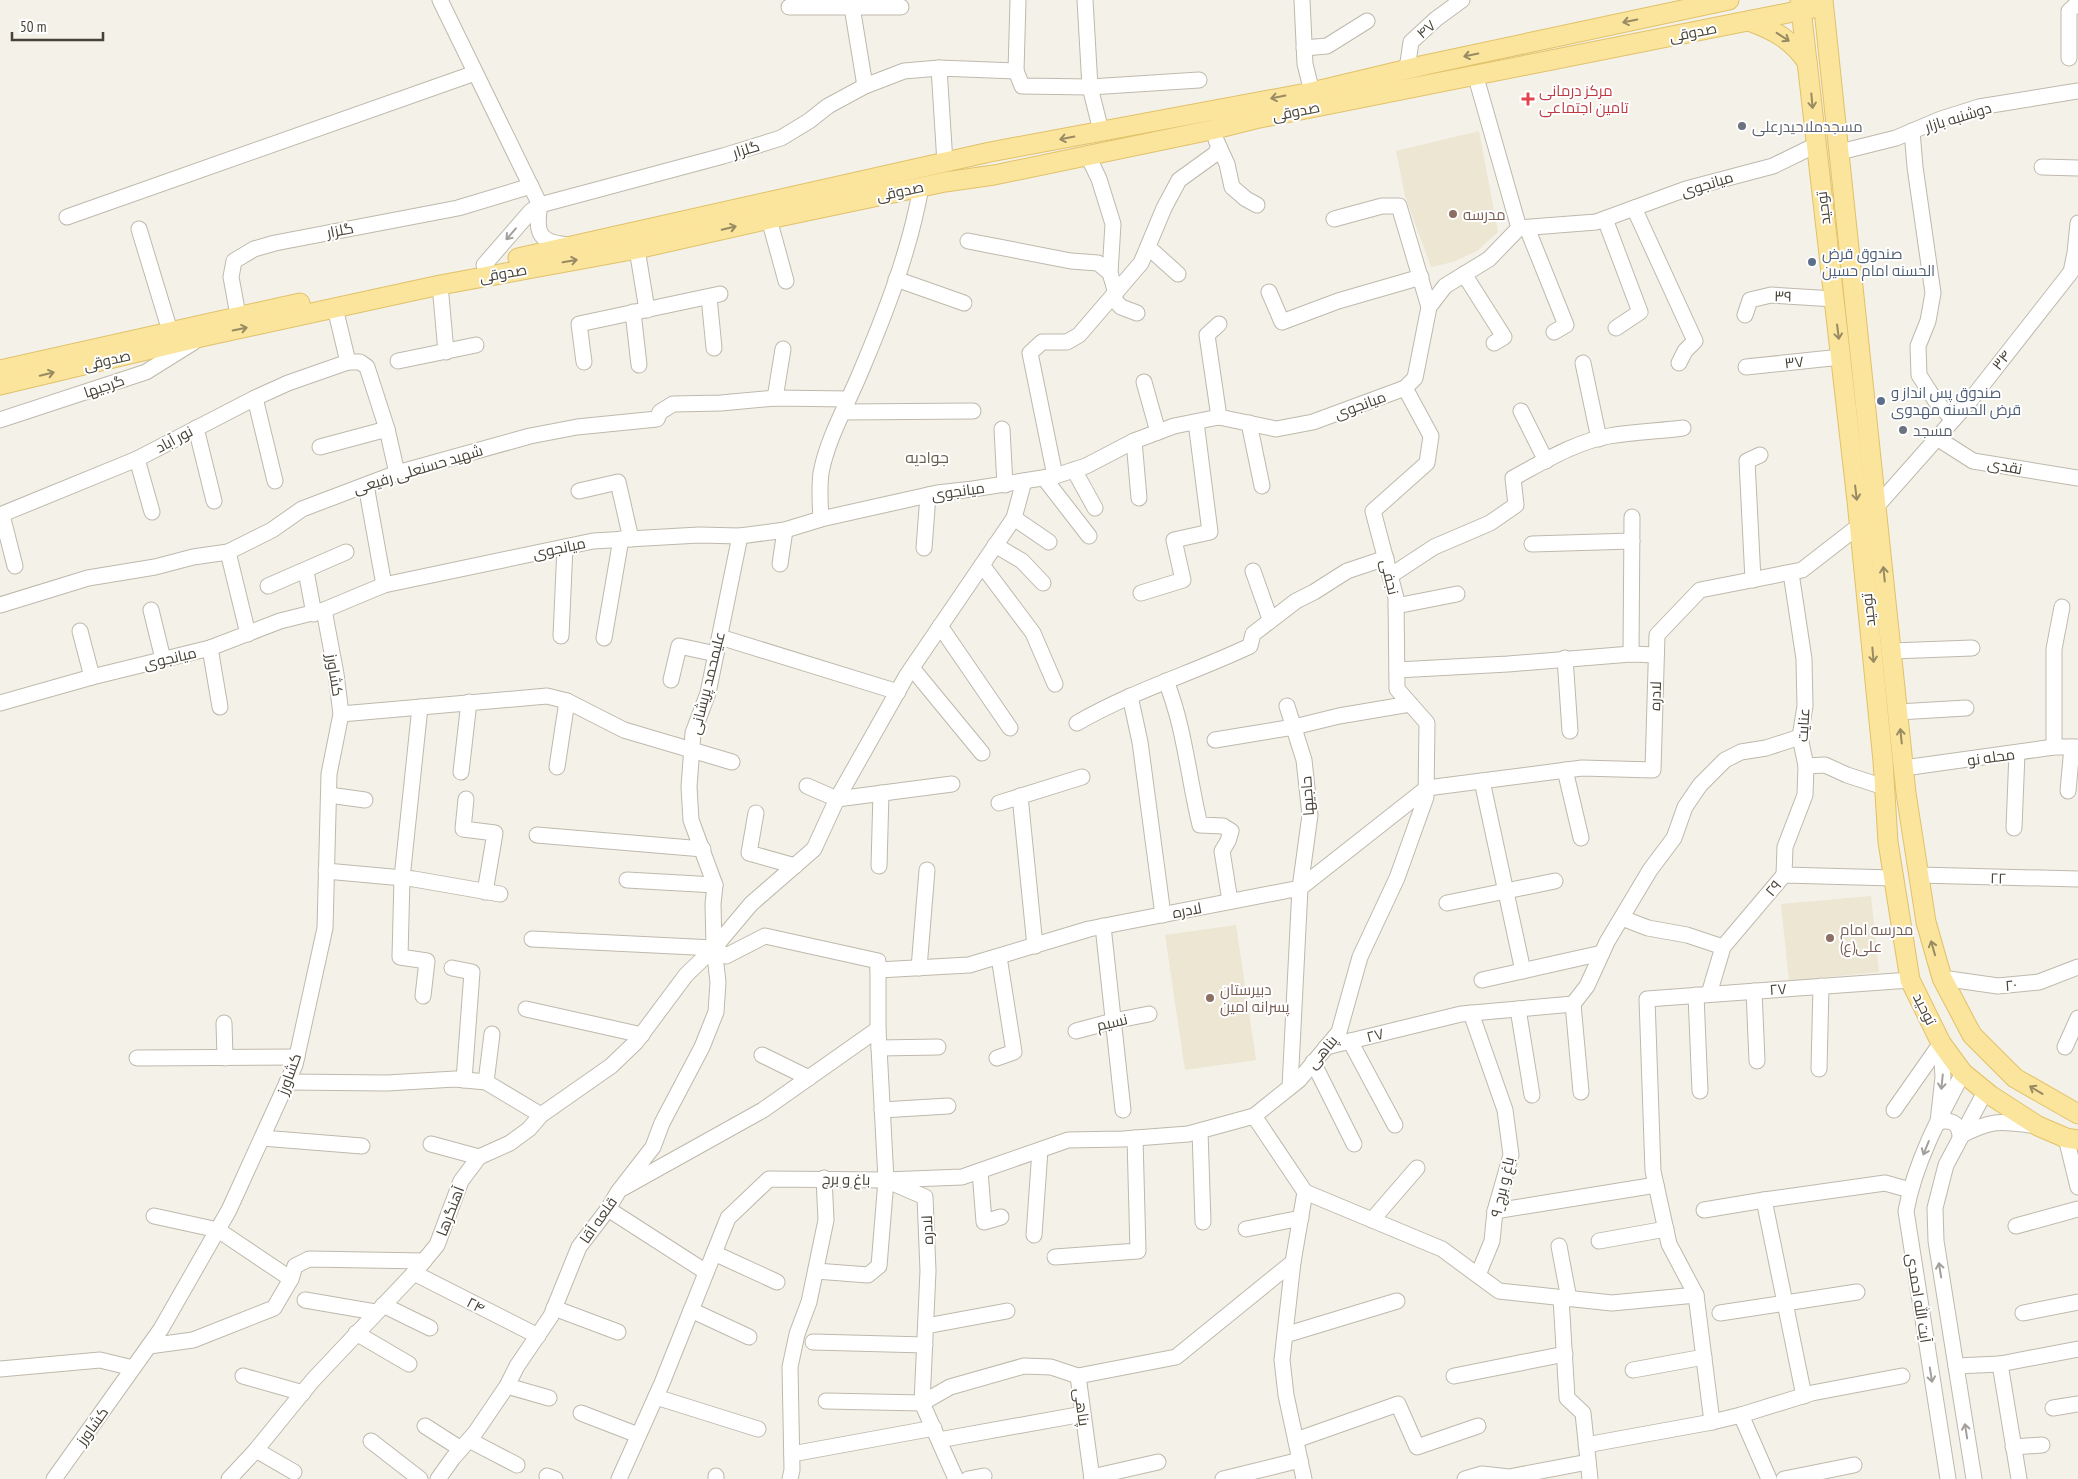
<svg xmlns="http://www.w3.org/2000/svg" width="2078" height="1479" font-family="'PT Sans Narrow',Cairo,sans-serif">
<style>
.education{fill:#ece6d3}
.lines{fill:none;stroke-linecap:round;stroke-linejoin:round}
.minor-casing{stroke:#bfb9ac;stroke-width:17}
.major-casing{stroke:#e0c26a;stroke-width:21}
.minor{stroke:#fff;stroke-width:15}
.major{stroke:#fbe49b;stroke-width:19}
.oneway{stroke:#988b64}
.oneway2{stroke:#a3a09b}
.health-dot{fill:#e0444e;stroke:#fff;stroke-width:2}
.worship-dot{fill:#6b7280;stroke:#fff;stroke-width:2}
.education-dot{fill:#8d6e63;stroke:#fff;stroke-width:2}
.service-dot{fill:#5c6f8a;stroke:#fff;stroke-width:2}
.labels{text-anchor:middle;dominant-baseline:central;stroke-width:4;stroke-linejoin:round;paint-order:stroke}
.street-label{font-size:15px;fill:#474237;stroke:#fff}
.health-label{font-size:15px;fill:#be3a42;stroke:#fff;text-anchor:start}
.worship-label{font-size:15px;fill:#5b616d;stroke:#fff;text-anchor:start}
.education-label{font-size:15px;fill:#785e54;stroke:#fff;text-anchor:start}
.service-label{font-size:15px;fill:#4e5e75;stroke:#fff;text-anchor:start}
.neighbourhood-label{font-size:16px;fill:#6a604f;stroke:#fff}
</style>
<rect width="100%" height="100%" fill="#f4f1e9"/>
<g class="education">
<path d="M1479 131 1498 232 1477 251 1453 262 1431 267 1405 196 1396 151Z"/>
<path d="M1871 896 1879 972 1789 981 1781 904Z"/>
<path d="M1236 925 1256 1060 1185 1070 1165 935Z"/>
</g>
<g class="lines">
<defs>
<g id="minor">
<path d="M440 0 540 205C535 233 539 243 569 245"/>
<path d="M1085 0 1090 87 1101 131"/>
<path d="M1302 0 1305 64 1312 92"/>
<path d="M789 7H901"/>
<path d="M852 7 865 86"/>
<path d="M1304 48 1327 46 1367 21"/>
<path d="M2069 58V11L2078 3"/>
<path d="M1407 69 1411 42 1436 19 1462 0"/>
<path d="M1016 71 1022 86 1090 87 1199 80"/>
<path d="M1475 74 1519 228"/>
<path d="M1912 131 1915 167 1933 293 1928 321 1918 346 1919 375 1935 400 1953 420"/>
<path d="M1216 140 1227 164 1232 187 1246 199 1257 205"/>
<path d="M1840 152 1896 138 1941 119 1979 107 2078 91"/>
<path d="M1087 154 1099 179 1113 224 1110 273"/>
<path d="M945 163 939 68 1016 71 1018 0"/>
<path d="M2042 167 2078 168"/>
<path d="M1634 208 1695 341 1685 351 1679 363"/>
<path d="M67 217 475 73"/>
<path d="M769 219 786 281"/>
<path d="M1334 219 1382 206H1399L1429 307"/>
<path d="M1605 219 1640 312 1616 328"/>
<path d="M1527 228 1566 325 1554 332"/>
<path d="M139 229 170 331"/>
<path d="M968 241 1071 261 1098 263 1110 273 1116 293"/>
<path d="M1148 247 1178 274"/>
<path d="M637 249 647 310"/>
<path d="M484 265 531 211 540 205 723 156 781 138 809 121 828 106 865 86 904 71 939 68"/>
<path d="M1464 274 1504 337 1494 343"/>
<path d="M896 279 964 303"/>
<path d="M440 285 446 352"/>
<path d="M1269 292 1282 322 1338 301 1421 277"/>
<path d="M709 297 714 348"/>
<path d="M1112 297 1121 307 1137 313"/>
<path d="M335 308 348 362H360L367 367 387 429 397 473"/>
<path d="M633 312 639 365"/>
<path d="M238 315 231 277 234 261 254 249 275 243 458 208 531 186"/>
<path d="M1745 315 1750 300 1771 295 1834 299"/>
<path d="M1219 324 1207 335 1219 417"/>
<path d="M398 361 476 345"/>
<path d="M584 362 579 324 720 294"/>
<path d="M1583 363 1599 439"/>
<path d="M1746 367 1841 357"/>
<path d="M1144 382 1158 432"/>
<path d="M255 398 275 481"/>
<path d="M775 398 783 349"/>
<path d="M1521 411 1546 461"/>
<path d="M843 412 973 411"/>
<path d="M0 420 146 372 194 342"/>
<path d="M1249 423 1262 486"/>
<path d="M196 428 214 501"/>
<path d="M1002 429 1005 485"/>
<path d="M1937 438 1973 461 2078 478"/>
<path d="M1134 441 1139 498"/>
<path d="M320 447 387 429"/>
<path d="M137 459 152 512"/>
<path d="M1074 470 1095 508"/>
<path d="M1055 476 1030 353 1042 342H1067L1079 335 1141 263 1164 208 1179 180 1215 154 1219 147"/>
<path d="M1044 478 1089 536"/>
<path d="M366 485 384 585"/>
<path d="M579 491 618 482 631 539"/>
<path d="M1877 506 1969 402 2071 272 2075 253 2078 223"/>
<path d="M0 515 137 459 255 398 288 383 348 362"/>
<path d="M2 515 15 566"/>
<path d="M1014 518 1049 542"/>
<path d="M821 519C820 503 819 489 821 473 827 439 848 403 861 371 886 312 910 250 921 187"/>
<path d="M1532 544 1632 541"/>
<path d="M995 545 1022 561 1043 583"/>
<path d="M924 548 928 495"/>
<path d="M228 552 248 634"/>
<path d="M780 564 785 530"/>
<path d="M982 565 1033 633 1055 684"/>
<path d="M306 571 314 614"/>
<path d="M1253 571 1270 619"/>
<path d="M1390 576 1434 547 1490 523 1516 505 1513 478C1543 462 1575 442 1609 436 1633 432 1659 431 1683 428"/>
<path d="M1753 580 1747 461 1760 455"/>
<path d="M268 586 346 552"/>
<path d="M1141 593 1183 580 1174 540 1210 532 1196 422"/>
<path d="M0 605 88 578 155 567 193 557 228 552 272 530 302 509 397 473 530 436 577 427 657 419 660 412 673 404 721 403 775 398 848 399"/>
<path d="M1396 606 1457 594"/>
<path d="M151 610 163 659"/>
<path d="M940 626 1010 728"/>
<path d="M80 631 92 677"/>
<path d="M561 636 565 547"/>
<path d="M720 637 898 692"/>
<path d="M604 638 621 539"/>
<path d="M210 648 220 707"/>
<path d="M1892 651 1972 648"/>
<path d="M1631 654 1632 517"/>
<path d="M1565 658 1570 731"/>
<path d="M912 668 982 753"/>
<path d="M1397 670 1508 664 1631 654 1656 655"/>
<path d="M671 680 679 646 716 654"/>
<path d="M1166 681C1185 729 1188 776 1200 825L1223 826 1231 831 1228 841 1222 851 1230 901"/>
<path d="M1130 696 1140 742 1163 915"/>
<path d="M0 703 92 677 210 648 280 621 324 610 384 585 593 541 699 535 740 536 785 530 821 519 937 493 973 489 1055 476 1086 466 1134 441 1174 426 1219 417 1276 429 1313 422 1405 388 1415 378 1429 307 1445 286 1489 259 1519 228 1596 222 1686 189 1773 166 1816 145"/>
<path d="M1287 706 1304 760 1310 815 1300 888"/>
<path d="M420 707 402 878 400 957 427 961 423 996"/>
<path d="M1898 712 1966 708"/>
<path d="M341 714 547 696 567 701 624 730 732 762"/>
<path d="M1077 723C1132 691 1193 673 1250 646L1253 634 1296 601 1314 592 1347 571 1386 558"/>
<path d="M1215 740 1294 727 1339 716 1410 704"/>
<path d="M2054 747V649L2062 607"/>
<path d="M1806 766 1825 765 1847 775 1884 787"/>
<path d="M557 767 567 701"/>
<path d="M1904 768 2054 747H2078"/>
<path d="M1565 770 1581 838"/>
<path d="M461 772 469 702"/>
<path d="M1482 781 1523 971"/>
<path d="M807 786 837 799 952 784"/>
<path d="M1427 788 1582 768 1653 770 1657 635 1700 590 1802 570 1860 525"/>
<path d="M2068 791 2072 747"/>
<path d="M329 795 365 800"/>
<path d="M1020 796 1035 946"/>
<path d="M466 799 463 829 495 833 485 892"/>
<path d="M999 803 1082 777"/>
<path d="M756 813 749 853 795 866"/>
<path d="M2014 828 2017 753"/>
<path d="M537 835 703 849"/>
<path d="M879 866 881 793"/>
<path d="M326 871 414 879 500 894"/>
<path d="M1784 875 1785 847 1805 795 1806 766 1800 737 1805 706 1804 659 1791 573"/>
<path d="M1919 875 2078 879"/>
<path d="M627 880 715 885"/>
<path d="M1300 888 1427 788"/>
<path d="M1447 903 1555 881"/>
<path d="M1622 918 1648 928 1687 935 1723 947"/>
<path d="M1103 926 1123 1110"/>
<path d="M532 939 714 948"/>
<path d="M714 948 726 956 765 936 878 961V1029L886 1180 879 1266 868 1275 816 1271"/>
<path d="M452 968 472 972 464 1080"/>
<path d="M919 968 927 870"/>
<path d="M878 970 969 965 1089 929 1300 888 1290 1087"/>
<path d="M1942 978 1998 986 2039 982 2078 967"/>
<path d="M1482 980 1602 953"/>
<path d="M1754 991 1757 1061"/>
<path d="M1709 994 1723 947 1784 875 1893 878"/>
<path d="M1696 995 1700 1091"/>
<path d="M526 1009 642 1035"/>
<path d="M1518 1009 1532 1095"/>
<path d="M1471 1013 1505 1110 1511 1155 1495 1211 1492 1241 1478 1275"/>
<path d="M224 1023 225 1058"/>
<path d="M1076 1031 1113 1021 1149 1014"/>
<path d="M1350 1041 1395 1125"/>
<path d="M1941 1043 1943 1077 1938 1122C1950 1119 1959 1122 1960 1136 1993 1119 2000 1121 2037 1126"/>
<path d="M1326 1047 1461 1014 1573 1004"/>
<path d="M2065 1047 2078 1018"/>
<path d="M879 1048 938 1047"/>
<path d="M762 1055 809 1078"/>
<path d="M137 1058 297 1057"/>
<path d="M997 1058 1014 1052 999 957"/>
<path d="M1313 1062 1354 1144"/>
<path d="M1819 1069 1821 986"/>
<path d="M287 1082 387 1083 455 1079 486 1082 541 1115"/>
<path d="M486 1082 492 1034"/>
<path d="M1581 1092 1573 1004 1587 986 1607 942 1650 870 1674 838 1685 807 1700 785 1725 760 1741 752 1766 748 1800 737"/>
<path d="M882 1110 948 1106"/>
<path d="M1894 1110 1941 1043"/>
<path d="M1200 1131 1203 1222"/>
<path d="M262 1138 362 1146"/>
<path d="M2066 1138 2078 1187"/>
<path d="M431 1144 479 1157"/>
<path d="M980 1171 984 1222 1001 1217"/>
<path d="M890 1182 925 1197 928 1271 922 1403 956 1479"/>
<path d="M623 1188 763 1110 878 1029"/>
<path d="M1305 1192 1442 1249 1499 1291 1612 1303 1696 1295 1669 1244 1653 1171 1647 999 1910 980"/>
<path d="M608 1209 706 1272"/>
<path d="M1704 1210 1764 1200"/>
<path d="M1495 1211 1656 1185"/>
<path d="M154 1216 218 1230 291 1279"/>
<path d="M1372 1220 1417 1168"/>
<path d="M2016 1226 2078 1209"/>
<path d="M1246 1229 1301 1218"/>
<path d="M1034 1235 1040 1150"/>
<path d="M1599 1241 1666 1229"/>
<path d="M1559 1246 1569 1299"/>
<path d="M714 1253 777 1282"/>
<path d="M1055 1257 1138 1251 1135 1138"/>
<path d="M1293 1262 1282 1360 1286 1395 1304 1479"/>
<path d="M414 1273 538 1336"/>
<path d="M1696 1295 1712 1422 1741 1415 1769 1479"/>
<path d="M1561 1298 1567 1398 1583 1413 1590 1479"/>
<path d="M305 1300 375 1312"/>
<path d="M383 1305 430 1328"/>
<path d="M554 1308 618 1332"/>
<path d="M691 1310 749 1337"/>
<path d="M1720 1313 1857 1292"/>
<path d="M2023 1313 2078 1302"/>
<path d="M926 1326 1007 1311"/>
<path d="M356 1333 409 1364"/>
<path d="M1285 1335 1397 1301"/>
<path d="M813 1342 925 1345"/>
<path d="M149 1346 193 1340 274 1308 291 1279 295 1266 309 1259 424 1261"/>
<path d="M2000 1364 2019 1479"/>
<path d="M1956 1366 2000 1364 2078 1349"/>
<path d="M0 1369 100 1360 133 1368"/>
<path d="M1633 1370 1704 1357"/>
<path d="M243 1376 303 1393"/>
<path d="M1454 1376 1565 1354"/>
<path d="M507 1386 549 1398"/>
<path d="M1804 1396 1764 1200 1885 1183 1910 1190"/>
<path d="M656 1397 758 1429"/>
<path d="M826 1401 922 1403 950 1387 1024 1366 1051 1367 1078 1376"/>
<path d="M2053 1408 2078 1404"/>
<path d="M581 1413 638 1435"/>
<path d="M1741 1415 1812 1393 1902 1376"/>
<path d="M425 1426 461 1449"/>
<path d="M469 1440 517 1465"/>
<path d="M939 1440 1083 1414"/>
<path d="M1296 1440 1398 1404 1417 1447 1478 1426"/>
<path d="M371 1441 420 1479"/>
<path d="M1586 1445 1712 1422"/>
<path d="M2013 1447 2042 1445"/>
<path d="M256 1450 294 1472"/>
<path d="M792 1454 934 1428"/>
<path d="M547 1476 555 1479"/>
<path d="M1092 1477 1158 1462"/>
<path d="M54 1479 161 1329 229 1210 295 1065 325 928 329 774 341 714 336 674 324 610"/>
<path d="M229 1479 256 1450 313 1380 414 1273 437 1245 461 1181 479 1157 510 1143 529 1129 541 1115 611 1066 636 1042 686 975 714 948 751 904 814 849 837 799 907 675 1014 518 1024 481"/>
<path d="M438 1479 453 1458 475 1433 507 1386 517 1366 551 1316 579 1247 608 1209 618 1192 653 1147 662 1123 702 1047 716 1012 718 982 714 948 713 904 715 885 691 820 689 787 693 733 708 693 740 536"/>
<path d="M619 1479 662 1383 728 1218 769 1179 886 1180 962 1177 1068 1140 1123 1139 1188 1134 1254 1116"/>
<path d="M716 1479V1476"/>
<path d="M790 1479 792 1470 790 1367 797 1334 809 1302 826 1220 824 1178"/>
<path d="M968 1479 984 1476"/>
<path d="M1092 1479 1078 1376 1176 1357 1293 1262 1305 1192 1254 1116 1299 1080 1339 1032 1360 957 1397 878 1426 797 1427 723 1397 689 1396 598 1373 511 1427 463 1431 436 1405 388"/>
<path d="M1223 1479 1300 1460"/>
<path d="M1465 1479 1482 1474 1509 1477 1588 1462"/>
<path d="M1784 1479 1854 1465"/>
<path d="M1948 1479 1906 1211C1915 1162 1940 1116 1963 1073"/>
<path d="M1974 1479 1936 1241 1935 1208 1946 1165 1986 1090"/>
</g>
<g id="major">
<path d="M1800 0 1857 501 1883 761 1888 842 1910 980 1941 1043 1963 1073 1990 1095 2038 1126 2066 1138 2078 1140"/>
<path d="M1823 0 1906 793 1926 922 1942 978 1972 1035 2015 1078 2078 1114"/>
<path d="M1749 21C1774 30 1792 40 1807 62"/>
<path d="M518 258 990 152 1312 92 1425 65 1729 0"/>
<path d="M0 370 300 303"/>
<path d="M0 385 201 337 440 285 637 249 769 219 945 182 994 175 1211 130 1255 119 1823 6"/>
</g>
</defs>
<use href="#minor" class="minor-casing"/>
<use href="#major" class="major-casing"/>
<use href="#minor" class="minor"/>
<use href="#major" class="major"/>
</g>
<defs><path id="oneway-shaft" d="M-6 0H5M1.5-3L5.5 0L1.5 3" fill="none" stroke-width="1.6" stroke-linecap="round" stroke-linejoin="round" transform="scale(1.25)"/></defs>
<g class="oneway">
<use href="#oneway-shaft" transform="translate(1630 21) rotate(168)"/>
<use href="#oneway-shaft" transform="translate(1783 37) rotate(33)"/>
<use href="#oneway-shaft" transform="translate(1471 55) rotate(168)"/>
<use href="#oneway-shaft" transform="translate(1278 97) rotate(169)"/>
<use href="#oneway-shaft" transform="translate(1812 101) rotate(85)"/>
<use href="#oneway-shaft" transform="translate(1067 138) rotate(169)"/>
<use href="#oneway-shaft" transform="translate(729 228) rotate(-13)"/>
<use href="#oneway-shaft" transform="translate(570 261) rotate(-10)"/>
<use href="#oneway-shaft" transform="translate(240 329) rotate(-12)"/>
<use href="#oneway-shaft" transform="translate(1838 332) rotate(83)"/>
<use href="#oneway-shaft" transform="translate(47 374) rotate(-13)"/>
<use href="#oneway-shaft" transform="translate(1856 493) rotate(83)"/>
<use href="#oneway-shaft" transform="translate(1884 574) rotate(-96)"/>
<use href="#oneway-shaft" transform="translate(1873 655) rotate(85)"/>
<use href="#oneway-shaft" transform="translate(1901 736) rotate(-96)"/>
<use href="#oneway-shaft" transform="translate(1933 948) rotate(-106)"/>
<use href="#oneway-shaft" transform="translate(2036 1090) rotate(-149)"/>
</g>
<g class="oneway2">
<use href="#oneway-shaft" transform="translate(511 234) rotate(131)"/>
<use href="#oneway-shaft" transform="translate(1942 1082) rotate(96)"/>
<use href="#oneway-shaft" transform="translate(1926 1148) rotate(112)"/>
<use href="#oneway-shaft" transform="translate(1940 1270) rotate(-99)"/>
<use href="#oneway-shaft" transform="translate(1931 1375) rotate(81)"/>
<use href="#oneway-shaft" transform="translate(1966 1431) rotate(-99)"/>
</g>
<path class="health-dot" d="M1525.5 91.5h5v5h5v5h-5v5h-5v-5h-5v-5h5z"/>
<g class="worship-dot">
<circle cx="1742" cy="126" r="5"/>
<circle cx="1903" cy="430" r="5"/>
</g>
<g class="education-dot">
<circle cx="1453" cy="214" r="5"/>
<circle cx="1830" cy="938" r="5"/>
<circle cx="1210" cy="998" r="5"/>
</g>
<g class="service-dot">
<circle cx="1812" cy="262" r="5"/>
<circle cx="1881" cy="401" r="5"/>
</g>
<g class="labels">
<g class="street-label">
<text transform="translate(1426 29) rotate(-41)">۴۷</text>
<text transform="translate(1693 32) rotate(-11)">صدوقی</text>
<text transform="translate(1296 111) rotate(-11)">صدوقی</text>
<text transform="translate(1958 117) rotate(-17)">دوشنبه بازار</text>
<text transform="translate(746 149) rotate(-17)">گلزار</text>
<text transform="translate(1707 184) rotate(-17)">میانجوی</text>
<text transform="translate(900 191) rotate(-12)">صدوقی</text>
<text transform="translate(1823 208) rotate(-97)">توحید</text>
<text transform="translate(340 230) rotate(-11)">گلزار</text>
<text transform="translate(503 273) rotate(-10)">صدوقی</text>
<text transform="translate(1783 296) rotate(1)">۳۹</text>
<text transform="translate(107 360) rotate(-13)">صدوقی</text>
<text transform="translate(2001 360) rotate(-52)">۳۴</text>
<text transform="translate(1794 362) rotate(-6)">۳۷</text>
<text transform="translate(104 386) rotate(-19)">گرجیها</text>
<text transform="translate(1360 405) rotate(-20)">میانجوی</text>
<text transform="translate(174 439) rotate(-28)">نور آباد</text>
<text transform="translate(2005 466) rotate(10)">نقدی</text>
<text transform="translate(418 469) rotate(-17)">شهید حسنعلی رفیعی</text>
<text transform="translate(958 491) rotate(-8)">میانجوی</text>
<text transform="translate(559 548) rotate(-12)">میانجوی</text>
<text transform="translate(1390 577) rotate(77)">نجفی</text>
<text transform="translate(1868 610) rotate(-96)">توحید</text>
<text transform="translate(170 658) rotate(-13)">میانجوی</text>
<text transform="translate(335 675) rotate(81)">کشاورز</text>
<text transform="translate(707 683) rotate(-76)">علیمحمد پریشانی</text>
<text transform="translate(1655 696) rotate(-88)">لادره</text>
<text transform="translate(1803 725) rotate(-87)">عنایت</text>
<text transform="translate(1991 757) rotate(-8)">محله نو</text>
<text transform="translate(1307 796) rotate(-94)">حاجیها</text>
<text transform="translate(1998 878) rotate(1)">۲۲</text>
<text transform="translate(1773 888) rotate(-50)">۲۹</text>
<text transform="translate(1187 910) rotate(-11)">لادره</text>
<text transform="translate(2011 985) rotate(-4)">۲۰</text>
<text transform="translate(1778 989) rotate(-4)">۲۷</text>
<text transform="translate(1925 1009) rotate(63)">توحید</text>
<text transform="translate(1112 1022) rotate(-13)">نسیم</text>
<text transform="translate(1375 1035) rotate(-14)">۲۷</text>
<text transform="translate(1322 1052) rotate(-50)">پناهی</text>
<text transform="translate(289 1074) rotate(-70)">کشاورز</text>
<text transform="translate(846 1179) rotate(1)">باغ و برج</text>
<text transform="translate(1502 1187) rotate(-77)">۹_باغ و برج</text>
<text transform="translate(450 1211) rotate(-69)">آهنگرها</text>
<text transform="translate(598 1220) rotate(-55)">قلعه آقا</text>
<text transform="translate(927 1230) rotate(-92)">لادره</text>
<text transform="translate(1919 1298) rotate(81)">آیت الله احمدی</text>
<text transform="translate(476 1305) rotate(27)">۲۴</text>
<text transform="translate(1082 1407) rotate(82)">پناهی</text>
<text transform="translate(92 1426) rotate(-54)">کشاورز</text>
</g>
<g class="health-label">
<text x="1539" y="90">مرکز درمانی<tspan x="1539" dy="17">تامین اجتماعی</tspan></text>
</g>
<g class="worship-label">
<text x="1752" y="126">مسجدملاحیدرعلی</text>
<text x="1913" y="430">مسجد</text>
</g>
<g class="education-label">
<text x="1463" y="214">مدرسه</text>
<text x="1840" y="929">مدرسه امام<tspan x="1840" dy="17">علی(ع)</tspan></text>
<text x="1220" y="989">دبیرستان<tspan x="1220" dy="17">پسرانه امین</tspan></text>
</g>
<g class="service-label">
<text x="1822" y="253">صندوق قرض<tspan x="1822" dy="17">الحسنه امام حسین</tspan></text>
<text x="1891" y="392">صندوق پس انداز و<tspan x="1891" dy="17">قرض الحسنه مهدوی</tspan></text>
</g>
<g class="neighbourhood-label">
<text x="927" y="457">جوادیه</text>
</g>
</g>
<path d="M12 32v8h91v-8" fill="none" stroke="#474237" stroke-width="2.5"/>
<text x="20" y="32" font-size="15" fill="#474237" stroke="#ffffff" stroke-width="4" paint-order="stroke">50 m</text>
</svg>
